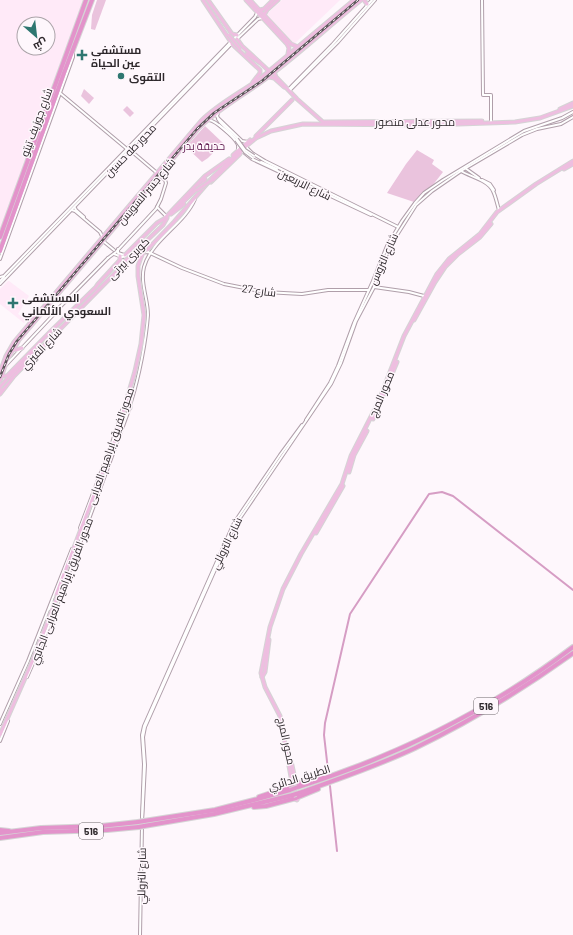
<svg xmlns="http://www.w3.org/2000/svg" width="573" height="935" font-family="Barlow,Cairo,sans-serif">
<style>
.built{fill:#ffeaf8;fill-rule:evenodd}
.green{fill:#eac3dd}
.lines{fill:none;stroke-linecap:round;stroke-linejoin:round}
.canal{stroke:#d69dc4;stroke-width:2}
.minor-casing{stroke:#b09faa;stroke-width:4}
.major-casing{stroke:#d5d4d5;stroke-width:5}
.highway-casing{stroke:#d5d4d5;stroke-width:6}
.minor{stroke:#fff;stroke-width:2}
.major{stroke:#eebee0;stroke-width:3}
.highway{stroke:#e393cb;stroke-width:4}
.rail-casing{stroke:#5d575b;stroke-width:2.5}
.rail{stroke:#fef7fc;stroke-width:1;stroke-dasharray:3;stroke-linecap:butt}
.minor-bridge-casing{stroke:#b09faa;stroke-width:4;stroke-linecap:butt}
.major-bridge-casing{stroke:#d5d4d5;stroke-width:5;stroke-linecap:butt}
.highway-bridge-casing{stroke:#d5d4d5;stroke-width:6;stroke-linecap:butt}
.minor-bridge{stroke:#fff;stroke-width:2}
.major-bridge{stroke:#eebee0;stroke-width:3}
.highway-bridge{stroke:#e393cb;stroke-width:4}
.poi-dot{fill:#2e7771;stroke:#fef7fc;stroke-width:1.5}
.labels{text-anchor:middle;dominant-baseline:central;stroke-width:3;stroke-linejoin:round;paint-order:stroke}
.shield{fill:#fef7fc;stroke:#6c666a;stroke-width:1}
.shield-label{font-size:10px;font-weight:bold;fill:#2e282c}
.poi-label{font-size:11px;font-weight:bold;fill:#2e282c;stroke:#fef7fc;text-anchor:start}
.street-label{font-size:11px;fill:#2e282c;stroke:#fef7fc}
.park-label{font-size:11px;fill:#682558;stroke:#fef7fc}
</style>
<rect width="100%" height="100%" fill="#fef7fc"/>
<g class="built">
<path d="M0 0H83L0 230ZM24 24H48V48H24Z"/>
<path d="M282 0H340L294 44 266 15Z"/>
<path d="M8 281H9L29 296 18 314 26 320 24 323 0 304V289Z"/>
</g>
<g class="green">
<path d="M97 0H106L95 30 91 29 92 15Z"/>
<path d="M84 89 94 98 89 104 81 96Z"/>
<path d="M127 106 134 113 130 117 123 110Z"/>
<path d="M205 126 223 143 208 158 202 162 186 147Z"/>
<path d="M417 150 434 160 432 164 443 172 432 186 414 202 387 193 406 164Z"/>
</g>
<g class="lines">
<g class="canal">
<path d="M328 770 324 735 325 723 350 614 429 494 442 492 453 496 573 590"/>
<path d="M330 786 337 851"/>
</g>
<defs>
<g id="minor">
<path d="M482 0 483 95H491V121"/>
<path d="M237 39 258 19 262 18"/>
<path d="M289 89 332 45 372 0"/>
<path d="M290 90 338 42 375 0"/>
<path d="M60 93 127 149"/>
<path d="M218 113 217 116 218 118 242 141 248 142"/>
<path d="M218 119 220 122 237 139"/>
<path d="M209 120C216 121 234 137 237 143 239 146 238 146 238 150"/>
<path d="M219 125 231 135"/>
<path d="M246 147 252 153 265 161 398 227"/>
<path d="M130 150 157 173"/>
<path d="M241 150 252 159 371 215"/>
<path d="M261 162 277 169"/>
<path d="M465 168 479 178"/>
<path d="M461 171C471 177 488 180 493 191 496 197 497 204 499 210"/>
<path d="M482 180 490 184 494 190"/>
<path d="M157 207 166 216"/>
<path d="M75 208 76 210 84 217"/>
<path d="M72 210 75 211 100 232 102 236"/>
<path d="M103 241 114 250"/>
<path d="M118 249V253L124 255 148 252 182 268 224 284 265 292 302 294 328 290H369"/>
<path d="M114 254 122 257 130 256"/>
<path d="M108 258 116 252 156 209 161 199 166 183 165 180 159 175"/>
<path d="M0 259 73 57V53"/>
<path d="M0 277 4 276 255 17 257 13"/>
<path d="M0 281 4 277"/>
<path d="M0 284 232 43"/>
<path d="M374 287 409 292 424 296"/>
<path d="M56 310H58L57 312H55Z"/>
<path d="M57 310 108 258"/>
<path d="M6 365 56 312"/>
<path d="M131 402C139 377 146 341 148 315 148 299 140 283 144 267 152 239 184 225 195 199"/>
<path d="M306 420 330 383 338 366 354 323 373 281 387 246 402 221 415 203 424 193 443 180 524 131 562 118 573 112"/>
<path d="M80 528 112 443 122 410"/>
<path d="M49 609 52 604 55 605"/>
<path d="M27 677 47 631 74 560 130 407"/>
<path d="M0 724 28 661 72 549"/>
<path d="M0 741 8 721"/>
<path d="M142 817 144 764 142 735 144 726 234 523 280 455 302 425"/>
<path d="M142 822 145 765 143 737 145 727 234 527 331 384 341 363 356 321 374 287 390 246 416 205 432 191 461 171 522 135 537 129 561 124 573 117"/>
<path d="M140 935 142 826"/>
</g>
<g id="major">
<path d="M203 0 231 42"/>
<path d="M208 0 232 34 237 35"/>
<path d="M246 0 287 44 289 48 288 54"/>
<path d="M250 0 291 44 298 47"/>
<path d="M364 0 367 4"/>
<path d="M260 10 264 9 273 0"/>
<path d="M264 15 267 10 278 0"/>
<path d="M237 39 242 46 269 71"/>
<path d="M232 44 260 70V73L253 82"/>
<path d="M247 54 259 62"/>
<path d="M274 72 276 77 297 99 323 122 482 121"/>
<path d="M269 77 274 78 284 87"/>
<path d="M560 109 573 103"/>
<path d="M256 136 292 100"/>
<path d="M233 155 250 140"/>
<path d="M564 169 573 164"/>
<path d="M211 182 240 154 241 151"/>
<path d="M181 204 205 181V179H203"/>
<path d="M171 214 184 204"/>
<path d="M137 250 163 225 167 218"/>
<path d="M147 250 174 222 211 179 240 151 256 138 271 131 303 124 429 125 515 122 540 118 573 106"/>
<path d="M125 255 157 223 164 219 205 176 229 159"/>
<path d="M414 320 435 282 445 267 458 254 480 237 491 224"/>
<path d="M13 349 16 350 22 348"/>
<path d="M0 372 6 356 14 342 201 121C219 103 242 92 262 77L354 0"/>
<path d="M2 376H7L51 331 96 287 98 284 120 260V256"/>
<path d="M8 378 32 353"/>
<path d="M0 381 7 360 19 340 199 128C219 108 246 94 268 77 300 53 330 25 361 0"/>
<path d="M389 381 397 362"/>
<path d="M0 390 1 389"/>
<path d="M0 394 14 376 129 259"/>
<path d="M130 408 131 391"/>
<path d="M373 419 386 389"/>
<path d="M349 472 354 455 367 431"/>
<path d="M316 533 343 486"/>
<path d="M56 595 116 437 135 371 141 344 144 315 138 276V266L141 257"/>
<path d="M262 677 265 672 269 640"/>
<path d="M0 735 33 660 53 608"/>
<path d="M291 761 295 779V789"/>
<path d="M297 800 295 799 280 716 265 687 261 673 270 627 283 589 301 554 342 484 351 456 378 403 404 336 437 274 449 259 480 234 497 212 536 184 573 161"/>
</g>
<g id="highway">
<path d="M0 237 86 0"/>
<path d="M0 251 64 73 92 0"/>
<path d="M295 782C304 786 314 777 324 778"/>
<path d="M298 787C397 756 490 710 573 647"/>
<path d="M296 794C336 780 377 766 415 748 471 721 523 689 573 653"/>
<path d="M259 797 292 786"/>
<path d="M254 807 266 806 296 798 318 789"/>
<path d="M144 821 215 810 254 800 290 790"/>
<path d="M144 826 214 814 293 795"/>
<path d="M0 830 9 831"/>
<path d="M0 833 41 828 101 826 138 822"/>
<path d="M0 838 43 832 107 830 139 827"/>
</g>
</defs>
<use href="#minor" class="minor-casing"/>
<use href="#major" class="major-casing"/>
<use href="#highway" class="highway-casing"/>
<use href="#minor" class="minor"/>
<use href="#major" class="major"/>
<use href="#highway" class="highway"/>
<defs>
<path id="rail" d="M0 377 9 354 17 341 197 129 214 113 262 81 358 0"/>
</defs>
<use href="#rail" class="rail-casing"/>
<use href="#rail" class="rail"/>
<defs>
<g id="minor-bridge">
<path d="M237 139 245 150 254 156"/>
<path d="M236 140 245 152 253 158"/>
</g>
<g id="major-bridge">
<path d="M229 35 240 49"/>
<path d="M197 190 212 180"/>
<path d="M141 257 145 249"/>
<path d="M123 263 138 249"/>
<path d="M0 387 8 378"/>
<path d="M53 608 58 595"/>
</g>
<g id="highway-bridge">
<path d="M290 790 298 787"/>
<path d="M293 795 296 794"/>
<path d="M138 822 144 821"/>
<path d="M139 827 144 826"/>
</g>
</defs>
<use href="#minor-bridge" class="minor-bridge-casing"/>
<use href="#major-bridge" class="major-bridge-casing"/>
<use href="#highway-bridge" class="highway-bridge-casing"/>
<use href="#minor-bridge" class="minor-bridge"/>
<use href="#major-bridge" class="major-bridge"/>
<use href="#highway-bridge" class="highway-bridge"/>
</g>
<g class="poi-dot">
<path d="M80 49h4v4h4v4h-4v4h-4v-4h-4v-4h4z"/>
<circle cx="121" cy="76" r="4"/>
<path d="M11 297h4v4h4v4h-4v4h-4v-4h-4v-4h4z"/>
</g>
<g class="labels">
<g class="shield">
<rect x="474" y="698" width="24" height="16" rx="3"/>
<rect x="79" y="823" width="24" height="16" rx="3"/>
</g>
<g class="shield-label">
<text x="486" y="706">516</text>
<text x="91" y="831">516</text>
</g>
<g class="poi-label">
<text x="91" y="49">مستشفى<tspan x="91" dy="13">عين الحياة</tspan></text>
<text x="129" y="76">التقوى</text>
<text x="22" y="297">المستشفى<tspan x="22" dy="13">السعودي الألماني</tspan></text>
</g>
<g class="street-label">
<text x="415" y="121">محور عدلى منصور</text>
<text transform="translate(36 122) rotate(-70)">شارع جوزيف تيتو</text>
<text transform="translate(130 150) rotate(-46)">محور طه حسين</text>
<text transform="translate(305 184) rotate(26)">شارع الاربعين</text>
<text transform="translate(146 191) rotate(-50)">شارع جسر السويس</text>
<text transform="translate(128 258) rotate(-45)">كوبرى بيرتى</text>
<text transform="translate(383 259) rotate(-66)">شارع التروس</text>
<text transform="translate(259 290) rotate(8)">شارع 27</text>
<text transform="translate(41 348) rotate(-46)">شارع الفيزي</text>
<text transform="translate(381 394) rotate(-67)">محور المرج</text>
<text transform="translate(110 446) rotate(-71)">محور الفريق إبراهيم العرابى</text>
<text transform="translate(226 543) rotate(-64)">شارع التروللي</text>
<text transform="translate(61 591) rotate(-69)">محور الفريق إبراهيم العرابى الجانبي</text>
<text transform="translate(287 741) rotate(78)">محور المرج</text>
<text transform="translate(299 777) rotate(-17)">الطريق الدائري</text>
<text transform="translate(141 876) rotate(-89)">شارع التروللي</text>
</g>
<g class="park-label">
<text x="204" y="145">حديقة بدر</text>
</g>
</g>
<g transform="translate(36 36) rotate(152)"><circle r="19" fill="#fef7fc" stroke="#aba4a9"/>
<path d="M0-3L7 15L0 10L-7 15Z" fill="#2e7771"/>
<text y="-6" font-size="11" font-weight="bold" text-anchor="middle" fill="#2e282c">ش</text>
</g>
</svg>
